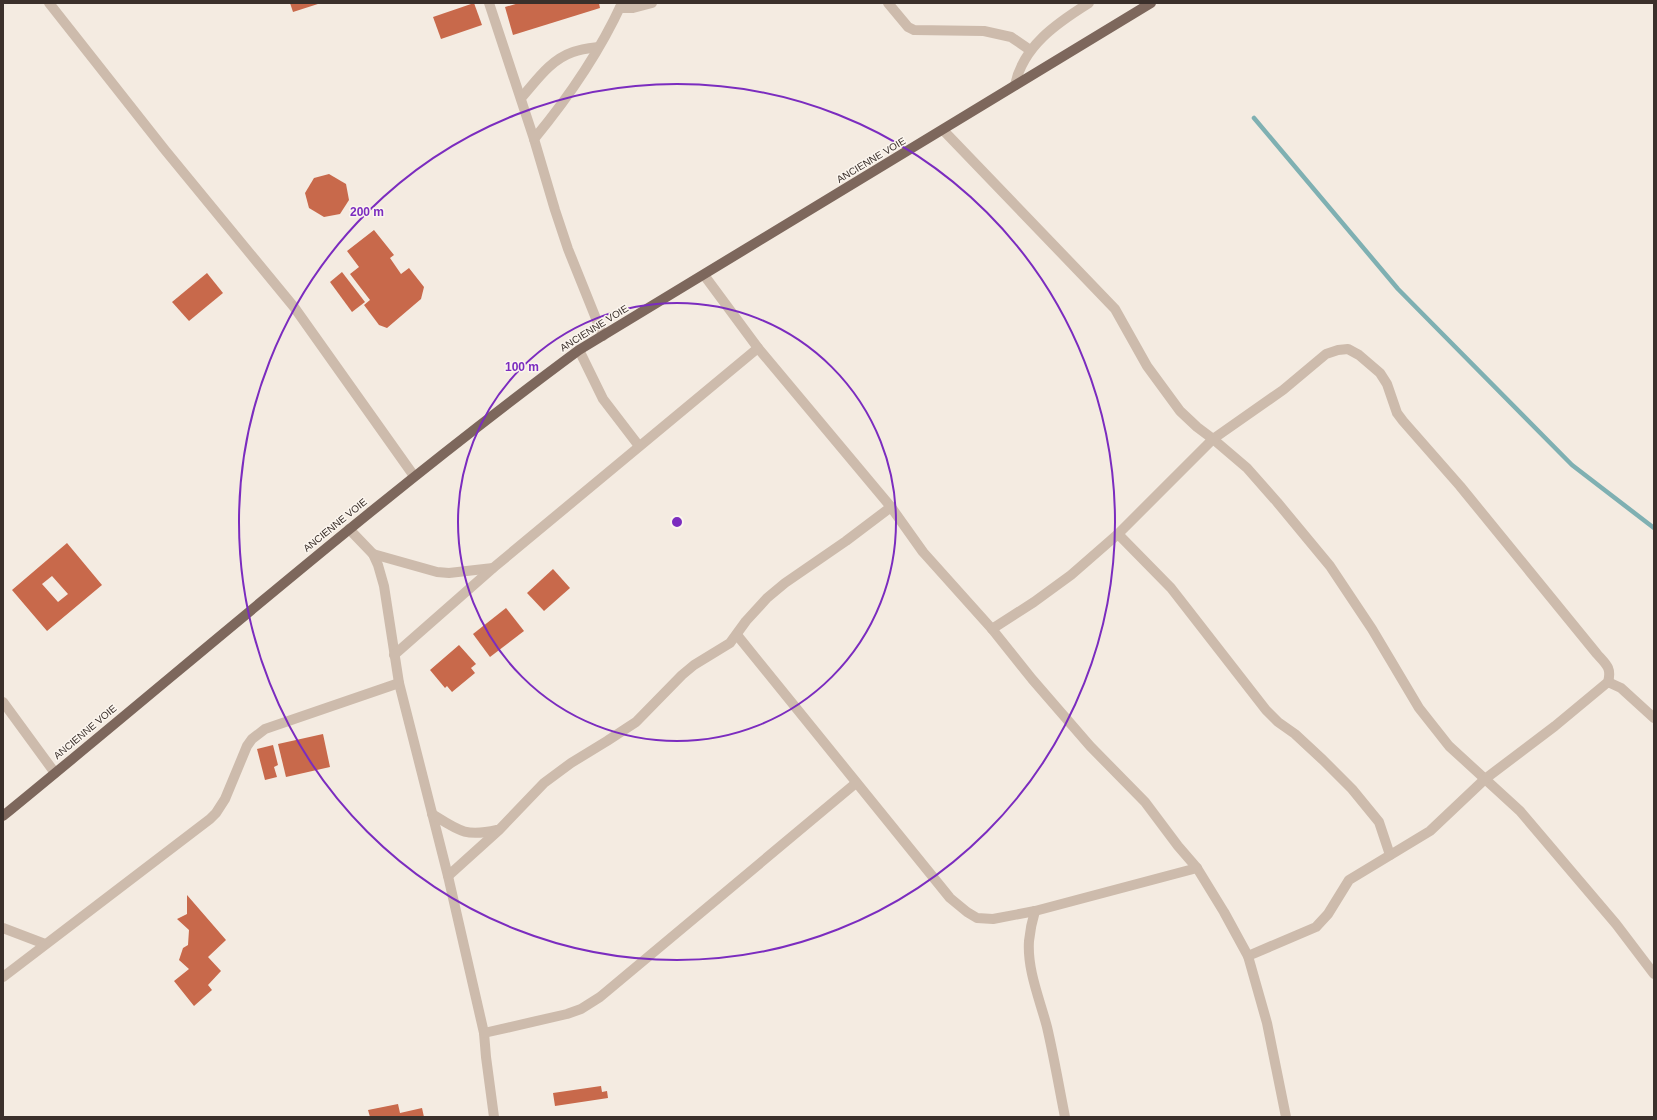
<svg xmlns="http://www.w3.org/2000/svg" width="1657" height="1120" font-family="Arial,sans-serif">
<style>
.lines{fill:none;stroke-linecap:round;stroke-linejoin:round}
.stream{stroke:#7fb0b2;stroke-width:4.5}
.building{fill:#c8694b;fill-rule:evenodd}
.minor{stroke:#cdbbac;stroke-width:10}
.primary{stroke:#7d675c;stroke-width:10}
.ring{fill:none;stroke:#7b2cbf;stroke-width:2}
.labels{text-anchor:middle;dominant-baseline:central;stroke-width:3;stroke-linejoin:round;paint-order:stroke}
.street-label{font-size:10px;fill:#3b302b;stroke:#fbf5ee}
.centre{fill:#7b2cbf;stroke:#fbf5ee;stroke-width:2}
.ring-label{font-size:12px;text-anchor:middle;font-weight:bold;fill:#7b2cbf;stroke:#fbf5ee;stroke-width:3;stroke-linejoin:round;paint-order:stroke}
</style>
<rect width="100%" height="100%" fill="#f4ebe1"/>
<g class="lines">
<path class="stream" d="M1254 118 1398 289 1572 465 1654 528"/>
</g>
<g class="building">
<path d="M290 3H321L293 12Z"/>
<path d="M474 3 482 25 441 39 433 17Z"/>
<path d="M519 3H599L600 8 513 35 505 7Z"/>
<path d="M329 174 346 184 349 200 340 214 324 217 309 208 305 193 314 178Z"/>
<path d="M374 230 394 255 390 258 401 274 409 268 424 287 421 299 387 328 379 325 364 305 370 300 350 274 359 267 347 251Z"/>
<path d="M342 272 365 302 352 312 330 282Z"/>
<path d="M207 273 223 293 189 321 172 302Z"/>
<path d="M67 543 102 585 47 631 12 590ZM52 576 68 594 58 602 42 584Z"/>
<path d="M553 569 570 588 544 611 527 593Z"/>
<path d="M506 608 524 631 490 657 473 634Z"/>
<path d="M459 645 476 664 471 668 475 673 452 692 447 686 445 688 430 670Z"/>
<path d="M323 734 330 767 286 777 278 744Z"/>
<path d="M273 745 278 765 274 767 277 777 265 780 257 749Z"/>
<path d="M187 895 226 940 208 957 221 971 208 985 212 990 194 1006 174 981 189 969 179 960 183 948 188 945 189 930 177 919 187 914Z"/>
<path d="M601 1086 602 1092 607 1091 608 1098 555 1106 553 1093Z"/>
<path d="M398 1104 400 1113 422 1108 424 1117H370L368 1110Z"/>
</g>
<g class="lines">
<g class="minor">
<path d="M49 3 165 150 294 307 414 476"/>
<path d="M489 3 534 139 555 210 568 249 603 336"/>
<path d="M888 3 908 27 914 30 984 31 1011 37 1030 50"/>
<path d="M620 8H633L652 3"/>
<path d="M1015 85C1023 46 1057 23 1089 3"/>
<path d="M521 98C537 80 550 60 573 52 581 49 590 48 598 47"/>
<path d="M943 130 1115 309 1147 366 1180 411 1197 427 1213 439 1247 468 1277 502 1330 566 1372 629 1419 708 1449 746 1520 811 1616 924 1654 974"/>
<path d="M534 139C568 98 600 51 622 3"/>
<path d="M704 275 758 348 891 507 923 552 992 629 1032 679 1090 746 1145 802 1178 846 1197 868 1224 912 1248 956 1267 1023 1286 1117"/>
<path d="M579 350 603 399 639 446"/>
<path d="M349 529 373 554 378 565 384 586 399 683 448 876 484 1033 486 1057 494 1117"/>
<path d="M1118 534 1171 588 1266 710 1278 722 1295 734 1323 760 1352 789 1379 822 1390 855"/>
<path d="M373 554 437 572 449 573 493 568"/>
<path d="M992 629 1034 602 1071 575 1118 534 1213 439 1283 390 1326 354 1338 350 1348 349 1359 355 1380 373 1387 384 1397 413 1403 421 1460 486 1597 654C1606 664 1612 668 1608 682L1555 726 1485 779 1430 831 1349 880 1328 914 1316 927 1248 956"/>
<path d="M737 635 950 898 967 912 977 918 993 919 1035 911 1197 868"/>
<path d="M394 655 493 568 758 348"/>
<path d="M1608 682 1621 688 1654 718"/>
<path d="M3 702 55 773"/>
<path d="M432 814C459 831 465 837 497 830"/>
<path d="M448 876 499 830 544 783 571 763 607 741 636 722 682 675 694 665 730 643 746 621 767 598 785 583 846 541 891 507"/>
<path d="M1035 911C1032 921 1030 931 1029 941 1027 970 1040 1000 1047 1027 1054 1057 1059 1087 1065 1117"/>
<path d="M3 928 45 944"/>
<path d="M3 977 210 819 216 813 225 799 247 746 252 739 265 729 399 683"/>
<path d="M484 1033 567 1014 581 1009 600 997 856 783"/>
</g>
<path class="primary" d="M3 816C194 660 380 497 579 350L1151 3"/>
</g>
<g class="ring">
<circle cx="677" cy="522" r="219"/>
<circle cx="677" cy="522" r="438"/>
</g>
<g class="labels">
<g class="street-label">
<text transform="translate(871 160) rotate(-31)">ANCIENNE VOIE</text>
<text transform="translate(594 328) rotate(-32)">ANCIENNE VOIE</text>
<text transform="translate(335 525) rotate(-39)">ANCIENNE VOIE</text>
<text transform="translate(85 732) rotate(-40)">ANCIENNE VOIE</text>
</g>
</g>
<circle cx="677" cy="522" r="6" class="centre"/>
<g class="ring-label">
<text x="367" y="216">200 m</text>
<text x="522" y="371">100 m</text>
</g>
<rect width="1657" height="1120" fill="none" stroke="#3b302b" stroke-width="8"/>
</svg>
